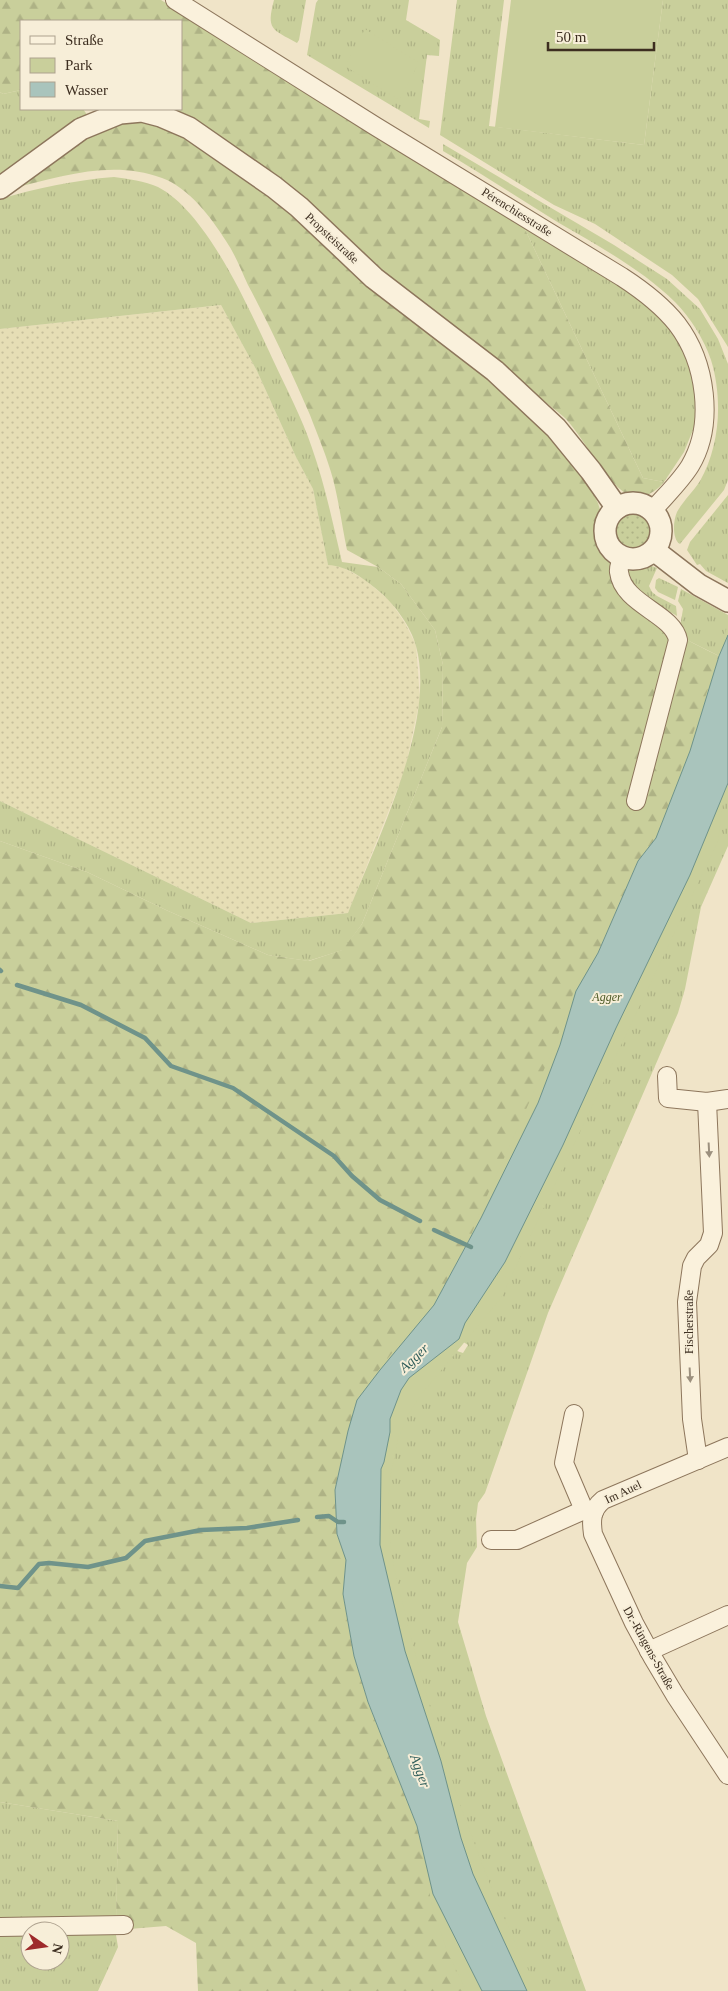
<svg xmlns="http://www.w3.org/2000/svg" width="728" height="1991" font-family="Georgia,serif">
<style>
.farmland{fill:url(#farmland-dots)}
.grass{fill:url(#grass-tufts);fill-rule:evenodd}
.forest{fill:url(#forest-firs)}
.park{fill:#c9cf9b}
.garden{fill:url(#garden-dots)}
.water{fill:#a9c4bc;stroke:#6f938a}
.lines{fill:none;stroke-linecap:round;stroke-linejoin:round}
.stream{stroke:#6f938a;stroke-width:4.5}
.minor-casing{stroke:#8d765c;stroke-width:20}
.tertiary-casing{stroke:#8d765c;stroke-width:24}
.minor{stroke:#faf1dc;stroke-width:18}
.tertiary{stroke:#faf1dc;stroke-width:21}
.oneway{fill:#9c907e}
.labels{text-anchor:middle;dominant-baseline:central;stroke-width:4;stroke-linejoin:round;paint-order:stroke}
.street-label{font-size:12px;fill:#3d2e20;stroke:#f7eed8}
.park-label{font-size:12px;font-style:italic;fill:#4d5a26;stroke:#f7eed8}
.water-label{font-size:14px;font-style:italic;fill:#2f5d5a;stroke:#f7eed8}
</style>
<defs>
<pattern id="farmland-dots" width="8" height="8" patternUnits="userSpaceOnUse" patternTransform="scale(1.25)"><rect width="8" height="8" fill="#e6deb5"/><path d="M2 2h.1M6 6h.1" fill="none" stroke="#c6bf9b" stroke-width="1.8" stroke-linecap="round"/></pattern>
<pattern id="grass-tufts" width="24" height="20" patternUnits="userSpaceOnUse" patternTransform="scale(1.25)"><rect width="24" height="20" fill="#c9cf9b"/><path d="M3 7l-1-3M5 7V3M7 7l1-3M15 17l-1-3M17 17v-4M19 17l1-3" fill="none" stroke="#aeb285"/></pattern>
<pattern id="forest-firs" width="22" height="20" patternUnits="userSpaceOnUse" patternTransform="scale(1.25)"><rect width="22" height="20" fill="#c9cf9b"/><path d="M5 1l3.5 6h-7zM16 11l3.5 6h-7z" fill="#aeb285"/></pattern>
<pattern id="garden-dots" width="8" height="8" patternUnits="userSpaceOnUse" patternTransform="scale(1.25)"><rect width="8" height="8" fill="#c9cf9b"/><path d="M2 2h.1M6 6h.1" fill="none" stroke="#aeb285" stroke-width="1.8" stroke-linecap="round"/></pattern>
</defs>
<rect width="100%" height="100%" fill="#f0e4c8"/>
<path class="farmland" d="M221 305 257 371 296 457 313 489 328 565H338L364 579 390 601 405 623 416 645 420 699 405 770 348 913 251 923 0 801V329Z"/>
<g class="grass">
<path d="M274 0H306L299 40 297 43C272 29 266 30 274 0Z"/>
<path d="M318 0H409L406 20 440 40 439 56 427 55 419 119 430 121 429 128 307 55 316 3Z"/>
<path d="M457 0H504L489 126 644 145 663 0H728V347L698 299 672 275 595 224 554 205 440 135Z"/>
<path d="M21 90V109H83L88 116 0 180V92L3 94Z"/>
<path d="M443 144 614 245 667 279 700 309 718 339 728 364V480L724 490 680 544C672 539 673 521 677 512 683 501 693 492 700 481 720 446 723 399 711 360 704 339 690 317 675 302 644 271 597 245 559 223 520 199 482 174 443 151Z"/>
<path d="M114 177C128 179 145 181 158 187 208 213 250 311 274 362 287 390 302 418 312 448 325 485 333 524 342 562L378 567 401 584 435 630 443 665 442 727 362 924 343 950 308 961 268 955 166 910 87 872 0 841V801L251 923 348 913C376 842 437 722 416 646 411 627 395 605 381 593 366 580 348 566 328 565L313 489 296 457 257 371 221 305 0 329V199C38 188 75 180 114 177Z"/>
<path d="M522 223 641 298 664 319 681 341 698 395 695 425 684 452 664 482 643 478Z"/>
<path d="M728 495V583L706 571 700 564 697 565 687 550 690 542Z"/>
<path d="M649 565 657 568 649 586 652 592 657 596 676 606 677 616 633 590 626 569 629 566Z"/>
<path d="M659 578 678 587 675 600 658 592 655 588 656 580Z"/>
<path d="M681 589 728 615V635L719 656 683 638 680 627 683 609 678 601Z"/>
<path d="M728 783V846L701 907 685 989 678 1013 548 1313 485 1493 478 1503 476 1519 477 1547 467 1563 458 1622 486 1716 586 1991H527L493 1918 386 1576 384 1462 390 1432 454 1350 463 1353 468 1345 459 1339 714 818Z"/>
<path d="M0 1802 118 1821 116 1935 118 1947 98 1991H0ZM30 1931H60V1961H30Z"/>
</g>
<g class="forest">
<path d="M0 0H161L522 223 643 478 664 482C657 491 643 500 631 496 608 487 584 438 566 419 562 415 558 412 554 409 427 306 296 208 165 109H181V21H21V90L3 94 0 92Z"/>
<path d="M134 118 164 124 254 179 452 345 553 439 587 482 598 503 602 516 597 532 598 539 605 553 612 558C597 600 689 641 719 656L690 751 656 838 638 861 598 953 576 991 560 1045 481 1218 434 1305 348 1431 335 1490 337 1534 346 1560 343 1594 354 1656 368 1702 417 1826 433 1894 482 1991H198L196 1943 166 1926 129 1929 116 1921 118 1821 0 1802V841L87 872 166 910 268 955 309 961 342 950 362 924 442 727 443 665 435 630 401 584 378 567 347 550C342 526 339 502 333 479 327 457 318 436 310 415 291 371 271 328 248 285 241 270 235 254 226 241 211 217 189 188 162 178 111 159 60 177 10 189L77 140Z"/>
</g>
<g class="park">
<path d="M511 0H663L644 145 495 127Z"/>
<path d="M365 29 419 63 399 100 345 66Z"/>
<path d="M728 622V766L718 841 501 1298 420 1396 408 1415 398 1439 390 1478 388 1506 391 1553 408 1627 430 1707 459 1802 489 1882 515 1943 539 1991H466L446 1948 431 1902 418 1816 346 1575 338 1504 339 1472 345 1441 354 1414 377 1372 457 1271 482 1207 551 1054 578 980 610 939 649 853 673 793 722 647Z"/>
</g>
<circle class="garden" cx="634" cy="531" r="18"/>
<path class="water" d="M728 635V783L690 875 616 1028 563 1145 505 1262 465 1323 459 1339 409 1378 401 1390 390 1419V1432L384 1462 381 1469 380 1545 405 1651 441 1761 461 1838 473 1874 527 1991H482L433 1894 417 1826 368 1702 354 1656 343 1594 346 1560 337 1534 335 1490 348 1431 357 1400 380 1370 434 1305 481 1218 538 1103 560 1045 576 991 598 953 638 861 656 838 690 751 719 656Z"/>
<g class="lines">
<g class="stream">
<path d="M0 970 1 971"/>
<path d="M17 985 81 1005 145 1038 171 1066 233 1088 334 1156 352 1176 380 1200 420 1221"/>
<path d="M434 1230 471 1247"/>
<path d="M317 1517 329 1516 338 1522H344"/>
<path d="M0 1586 18 1588 39 1564 49 1563 88 1567 126 1558 145 1541 201 1530 247 1528 298 1520"/>
</g>
<defs>
<g id="minor">
<path d="M175 0 375 126 622 277C642 290 662 305 677 324 706 362 715 424 690 466 680 482 665 496 653 510"/>
<path d="M622 557C621 562 618 568 619 572 623 605 673 613 678 640L636 801"/>
<path d="M667 1076 668 1098 707 1102 728 1099"/>
<path d="M574 1414 564 1463 584 1510"/>
<path d="M728 1447 603 1500C591 1510 591 1520 593 1534L634 1623 653 1658 675 1695 728 1775"/>
<path d="M698 1460 692 1419 687 1302 692 1266 696 1258 709 1245 713 1233 707 1102"/>
<path d="M491 1540H517L584 1510 594 1512"/>
<path d="M649 1651 728 1615"/>
<path d="M0 1927 124 1925"/>
</g>
<g id="tertiary">
<path d="M0 188 81 129 120 113 142 111 161 116 189 128 274 187 299 207 374 278 495 371 556 428 591 471 617 508"/>
<circle cx="633" cy="531" r="28"/>
<path d="M655 551 699 585 728 601"/>
</g>
</defs>
<use href="#minor" class="minor-casing"/>
<use href="#tertiary" class="tertiary-casing"/>
<use href="#minor" class="minor"/>
<use href="#tertiary" class="tertiary"/>
</g>
<defs><path id="oneway-solid" d="M-6-.8H1V-3.2L6.5 0L1 3.2V.8H-6Z" transform="scale(1.25)"/></defs>
<g class="oneway">
<use href="#oneway-solid" transform="translate(709 1150) rotate(87)"/>
<use href="#oneway-solid" transform="translate(690 1375) rotate(87)"/>
</g>
<g class="labels">
<g class="street-label">
<text transform="translate(517 212) rotate(32)">Pérenchiesstraße</text>
<text transform="translate(332 238) rotate(43)">Propsteistraße</text>
<text transform="translate(689 1322) rotate(-90)">Fischerstraße</text>
<text transform="translate(623 1492) rotate(-25)">Im Auel</text>
<text transform="translate(649 1648) rotate(61)">Dr.-Ringens-Straße</text>
</g>
<g class="park-label">
<text x="607" y="997">Agger</text>
</g>
<g class="water-label">
<text transform="translate(414 1358) rotate(-43)">Agger</text>
<text transform="translate(420 1771) rotate(70)">Agger</text>
</g>
</g>
<rect x="20" y="20" width="162" height="90" fill="#f7eed8" stroke="#ada18e"/>
<rect x="30" y="36" width="25" height="8" fill="#faf1dc" stroke="#ada18e"/>
<text x="65" y="45" font-size="15" fill="#3d2e20">Straße</text>
<rect x="30" y="58" width="25" height="15" fill="#c9cf9b" stroke="#ada18e"/>
<text x="65" y="70" font-size="15" fill="#3d2e20">Park</text>
<rect x="30" y="82" width="25" height="15" fill="#a9c4bc" stroke="#ada18e"/>
<text x="65" y="95" font-size="15" fill="#3d2e20">Wasser</text>
<g transform="translate(45 1946) rotate(103)"><circle r="24" fill="#f7eed8" stroke="#ada18e"/>
<path d="M0-4L9 19L0 12L-9 19Z" fill="#9e2a2b"/>
<text y="-8" font-size="14" font-weight="bold" text-anchor="middle" fill="#3d2e20">N</text>
</g>
<path d="M548 42v8h106v-8" fill="none" stroke="#3d2e20" stroke-width="2.5"/>
<text x="556" y="42" font-size="15" fill="#3d2e20" stroke="#f7eed8" stroke-width="4" paint-order="stroke">50 m</text>
</svg>
